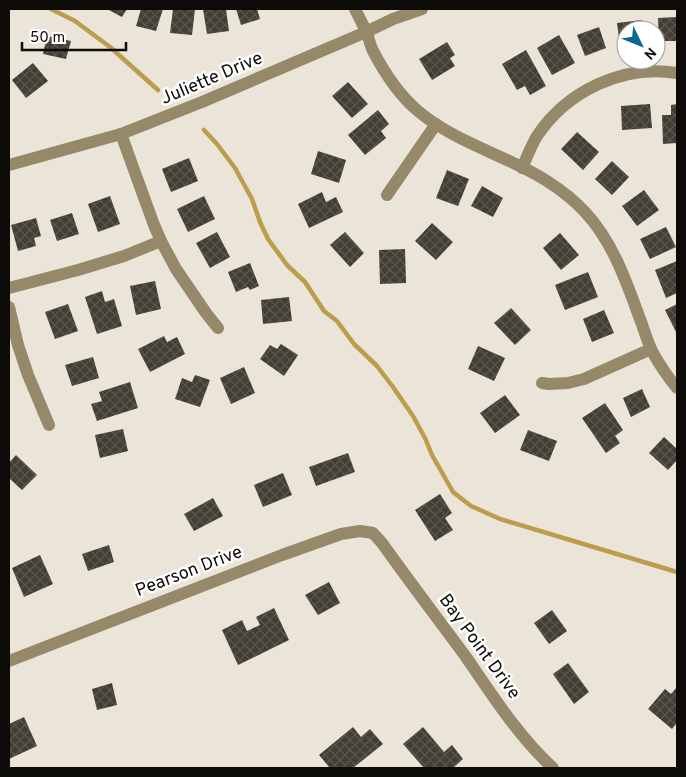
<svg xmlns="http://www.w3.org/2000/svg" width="686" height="777" font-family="Overpass,sans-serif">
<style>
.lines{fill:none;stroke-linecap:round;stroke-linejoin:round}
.stream{stroke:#bc9d4b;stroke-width:4.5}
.building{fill:url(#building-cross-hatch)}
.street{stroke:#968969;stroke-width:12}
.labels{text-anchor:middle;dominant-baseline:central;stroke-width:5;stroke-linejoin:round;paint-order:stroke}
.street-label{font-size:18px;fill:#0d0b07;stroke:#fff}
</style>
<defs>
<pattern id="building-cross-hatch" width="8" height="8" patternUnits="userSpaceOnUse" patternTransform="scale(1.25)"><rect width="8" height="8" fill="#433e34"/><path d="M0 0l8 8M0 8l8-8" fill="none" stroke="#5a564e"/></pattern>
</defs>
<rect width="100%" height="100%" fill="#eae5d8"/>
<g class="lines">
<g class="stream">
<path d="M51 9 75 21 110 47 158 90"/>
<path d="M204 130 217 144 235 168 252 199 260 222 268 239 287 265 305 282 324 311 337 321 354 344 377 366 393 387 413 416 425 438 432 455 453 492 471 506 500 519 677 572"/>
</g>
</g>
<g class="building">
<path d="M107 9H127L122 17Z"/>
<path d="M141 9H163L156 31 136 26Z"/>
<path d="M173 9H195L192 35 170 33Z"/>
<path d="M203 9H226L229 31 207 34Z"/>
<path d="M236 9H257L260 19 241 25Z"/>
<path d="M677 17V41H659L658 18Z"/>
<path d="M642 20 643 30H626V45L620 46 617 23Z"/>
<path d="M599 27 606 48 585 56 577 35Z"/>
<path d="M559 35 575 63 552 75 537 48Z"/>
<path d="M47 36 71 41 66 59 43 54Z"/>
<path d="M447 42 455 55 450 58 455 66 432 80 419 59Z"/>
<path d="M526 50 546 86 530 95 525 86 517 90 502 64Z"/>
<path d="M33 63 48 81 26 98 12 80Z"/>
<path d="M348 82 368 104 352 118 332 96Z"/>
<path d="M650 104 652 128 622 130 621 106Z"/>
<path d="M677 104V143L663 144 662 115H671V105Z"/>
<path d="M378 110 389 124 381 131 386 138 365 155 348 135Z"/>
<path d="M577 132 599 152 583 170 561 149Z"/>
<path d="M318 151 346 160 339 183 311 174Z"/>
<path d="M189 158 198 181 171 192 162 169Z"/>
<path d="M612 161 629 177 612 195 595 179Z"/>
<path d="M447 170 469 179 458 206 436 198Z"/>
<path d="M482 186 503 198 493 217 471 206Z"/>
<path d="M644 190 659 210 637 226 622 206Z"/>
<path d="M322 192 326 202 336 197 343 212 309 228 298 204Z"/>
<path d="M110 196 120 224 98 232 88 204Z"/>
<path d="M204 196 215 219 188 232 177 209Z"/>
<path d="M72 213 79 234 57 241 50 220Z"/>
<path d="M36 218 41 236 34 238 36 246 18 251 11 225Z"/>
<path d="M432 223 453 242 436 260 415 241Z"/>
<path d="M666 227 676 247 650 259 640 239Z"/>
<path d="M217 232 230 257 210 268 196 243Z"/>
<path d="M345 232 364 253 350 267 330 245Z"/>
<path d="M560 233 579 255 561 270 543 248Z"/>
<path d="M405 249 406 283 380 284 379 250Z"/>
<path d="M677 261V293L666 298 655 270Z"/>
<path d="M250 263 259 286 250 290 248 287 236 292 228 272Z"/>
<path d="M588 272 598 297 565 310 555 285Z"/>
<path d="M155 281 161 309 136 315 130 286Z"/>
<path d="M102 291 105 302 114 299 122 326 97 334 85 297Z"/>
<path d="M289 297 292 321 263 324 261 300Z"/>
<path d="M68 304 78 331 55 339 45 312Z"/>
<path d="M677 304V334L665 310Z"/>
<path d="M511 308 531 330 515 345 494 323Z"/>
<path d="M604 310 614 333 592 342 583 319Z"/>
<path d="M164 336 167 342 177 337 185 354 150 372 138 349Z"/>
<path d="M281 344 298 355 284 376 260 359 270 345 277 349Z"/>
<path d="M478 346 505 358 494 381 468 369Z"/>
<path d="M93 357 99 378 72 386 65 365Z"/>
<path d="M244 367 255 393 231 404 220 378Z"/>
<path d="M195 375 210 380 200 407 175 399 182 378 192 382Z"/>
<path d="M130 382 138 408 97 421 91 404 102 401 99 392Z"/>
<path d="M642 389 650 407 631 417 623 398Z"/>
<path d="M505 395 520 415 495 433 480 413Z"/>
<path d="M605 403 623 430 615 436 620 443 606 453 582 418Z"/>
<path d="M123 429 128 451 100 458 95 435Z"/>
<path d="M528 430 557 441 549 461 520 450Z"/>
<path d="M664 437 677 449V460L668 470 649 453Z"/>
<path d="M348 453 355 472 316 486 309 467Z"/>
<path d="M16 455 37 475 22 490 9 478V463Z"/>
<path d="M283 473 292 495 263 507 254 485Z"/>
<path d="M440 494 452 513 445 518 453 530 435 541 415 510Z"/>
<path d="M213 498 223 516 194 531 184 514Z"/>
<path d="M109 545 114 562 88 571 82 554Z"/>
<path d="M40 555 53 584 24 597 12 568Z"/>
<path d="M329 582 340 603 318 615 305 595Z"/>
<path d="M274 608 289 640 238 665 222 630 242 620 247 631 260 625 256 617Z"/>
<path d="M552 610 567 631 549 644 534 623Z"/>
<path d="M568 663 589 692 574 704 553 674Z"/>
<path d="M112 683 117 705 97 710 92 689Z"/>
<path d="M677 687V723L672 729 648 709 665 689 671 694Z"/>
<path d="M24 717 37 746 9 759V724Z"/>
<path d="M353 727 361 737 370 729 383 744 353 768H330L319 755Z"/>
<path d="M423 727 444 752 452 745 463 759 453 768H424L403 744Z"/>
</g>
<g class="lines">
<g class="street">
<path d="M355 9C359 17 363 25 367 33 369 39 370 45 373 51 384 72 399 95 418 111 456 143 506 155 547 181 561 190 574 200 585 212 613 242 626 281 640 319 644 329 647 341 652 351 659 364 667 376 677 388"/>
<path d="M121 134 154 225 161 241 176 269 206 313 218 328"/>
<path d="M9 165 121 134 202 102 366 32 393 19 422 9"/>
<path d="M522 168C527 157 531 146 537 136 567 91 623 64 677 73"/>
<path d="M387 195 436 124"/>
<path d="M9 288 78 270 124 256 161 241"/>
<path d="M9 307 18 345 28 375 49 425"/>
<path d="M542 383 549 384 568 383 584 379 651 349"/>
<path d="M9 661 282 555 341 534 360 531 373 533 382 543C409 581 438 619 466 657 493 696 518 736 553 768"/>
</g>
</g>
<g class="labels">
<g class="street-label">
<text transform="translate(212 79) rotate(-23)">Juliette Drive</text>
<text transform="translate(189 572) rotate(-21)">Pearson Drive</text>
<text transform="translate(479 647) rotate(54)">Bay Point Drive</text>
</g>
</g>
<rect width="686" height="777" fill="none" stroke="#0d0b07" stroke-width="20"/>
<g transform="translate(641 45) rotate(133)"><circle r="24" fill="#ffffff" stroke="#9e9d9c"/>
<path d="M0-4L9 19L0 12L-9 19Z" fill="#076897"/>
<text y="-8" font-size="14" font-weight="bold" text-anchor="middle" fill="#0d0b07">N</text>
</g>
<path d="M22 42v8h104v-8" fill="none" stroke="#0d0b07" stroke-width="2.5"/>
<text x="30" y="42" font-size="15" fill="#0d0b07" stroke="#ffffff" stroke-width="4" paint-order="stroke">50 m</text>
</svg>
